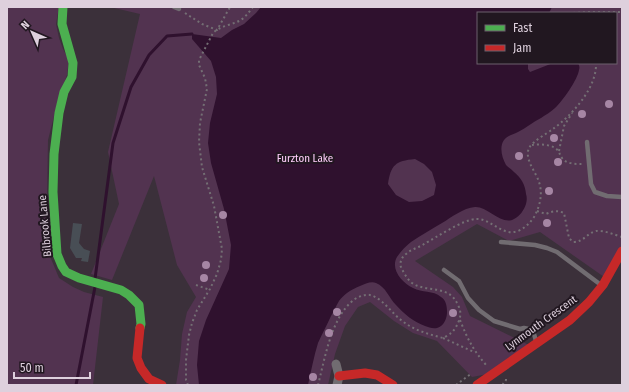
<svg xmlns="http://www.w3.org/2000/svg" width="629" height="392" font-family="'Fira Sans Condensed',sans-serif">
<style>
.green{fill:#523350;fill-rule:evenodd}
.water{fill:#2f112e;fill-rule:evenodd}
.lines{fill:none;stroke-linecap:round;stroke-linejoin:round}
.stream{stroke:#2f112e;stroke-width:3}
.building{fill:#484e55}
.path{stroke:#746f74;stroke-width:2;stroke-dasharray:2 3;stroke-linecap:butt}
.lane{stroke:#716c71;stroke-width:4.5}
.street{stroke:#716c71;stroke-width:9}
.fast{stroke:#4caf50;stroke-width:9}
.jam{stroke:#c62828;stroke-width:9}
.tree{fill:#a686a4}
.labels{text-anchor:middle;dominant-baseline:central;stroke-width:4;stroke-linejoin:round;paint-order:stroke}
.park-label{font-size:11px;fill:#fecdfa;stroke:#211720}
.street-label{font-size:11px;fill:#ded0dd;stroke:#211720}
</style>
<rect width="100%" height="100%" fill="#3b303a"/>
<g class="green">
<path d="M7 7H59L56 24 59 38 63 49 69 60 67 75 58 100 48 140 47 203 49 254 59 278 73 287 84 292 103 297 93 385H7Z"/>
<path d="M110 7H622V251L607 279 540 232 509 241 477 224 415 261 453 287 462 297 470 316 531 346 493 373 472 377 437 341 413 333 394 321 370 302 358 307 345 326 335 354 328 385H176L180 360 182 334 187 312 196 297 177 265 154 176 112 280 91 274 119 204 108 152 140 14ZM478 13H616V63H478Z"/>
</g>
<path class="water" d="M261 7H552L549 13H478V63H528V69L530 72 553 63H578C579 65 580 67 579 70 578 79 562 102 555 108 551 112 545 115 541 118 533 122 526 128 518 132 513 135 508 135 504 140 499 147 502 158 506 165 508 167 511 169 514 172 521 178 525 184 526 194 527 197 527 200 526 204 524 210 520 216 514 219 502 226 487 206 475 207 463 208 452 217 442 223 432 229 421 235 411 242 406 246 401 251 397 257 390 269 402 283 413 288 422 293 433 290 441 297 446 300 447 306 447 312 447 317 445 323 441 326 436 330 430 328 425 326 414 322 404 314 396 305 389 298 386 287 376 283 371 281 365 284 360 286 352 289 344 294 339 301 336 306 334 311 331 316 327 325 322 334 318 343 314 356 311 371 308 385H199L197 365 199 341 206 320 229 269 231 245 224 209 211 163 208 143 210 123 217 94 216 77 211 61 192 39V34L221 38 232 30 244 24 256 13ZM415 159 424 164 432 172 436 185 434 195 422 201 409 202 396 195 388 184C391 165 395 161 415 159Z"/>
<g class="lines">
<g class="stream">
<path d="M95 279 113 143 131 87 149 55 167 36 192 34"/>
<path d="M76 385 95 287"/>
</g>
</g>
<path class="building" d="M73 223 82 224 79 243 84 249 90 251 88 262 81 261 82 258H76L70 248Z"/>
<g class="lines">
<g class="path">
<path d="M185 13 202 24 217 30 230 7"/>
<path d="M573 13 587 12H622"/>
<path d="M532 145C541 144 554 144 559 152 560 154 560 156 562 158 566 164 575 164 582 164"/>
<path d="M559 151 564 126 572 113"/>
<path d="M537 211 546 214C553 211 557 210 564 213L569 238 573 242C584 242 587 233 596 231 604 230 615 235 622 237"/>
<path d="M196 285 210 290"/>
<path d="M460 320C468 340 473 350 487 366"/>
<path d="M443 338 474 352"/>
<path d="M188 385 186 380V360L189 335 192 323 197 310 210 289 217 274 221 260 222 249 214 206 202 167 199 142 200 123 207 89 205 78 199 65V60L213 33C220 26 231 25 239 21 245 18 249 12 253 7"/>
<path d="M318 385C325 359 331 316 355 299 362 295 369 293 375 297 385 302 392 313 401 320 413 330 428 334 443 338 445 337 449 335 451 333 455 330 459 322 460 317 461 313 460 309 458 305 449 284 427 293 412 283 406 278 403 271 400 265 401 260 402 257 406 254 411 249 418 248 424 244 435 238 464 219 476 219 491 218 502 237 518 231 525 228 530 223 534 217 540 206 543 194 539 182 536 172 524 159 529 148 533 141 546 134 553 129 572 115 597 88 596 63"/>
<path d="M456 385 468 376 471 374"/>
<path d="M503 385V384L506 380V378"/>
</g>
<g class="lane">
<path d="M174 7 179 9"/>
<path d="M587 142 591 184 595 192 607 196 622 197"/>
<path d="M501 242 535 245 547 248 557 252 601 285"/>
<path d="M444 270 459 281 468 298 479 310 494 321 520 329 524 328 529 329 534 334 536 341"/>
</g>
<path class="street" d="M336 364 339 376 337 385"/>
<path class="fast" d="M63 7 62 24 73 63 72 77 64 92 59 113 54 154 53 192 57 254 62 266 66 272 79 278 121 290 129 295 139 305 141 324 140 328"/>
<g class="jam">
<path d="M140 328 137 358 141 368 149 379 162 385"/>
<path d="M339 376 365 373 377 375 393 385"/>
<path d="M477 385 570 320 589 302 603 285 622 251"/>
</g>
</g>
<g class="tree">
<circle cx="609" cy="104" r="4"/>
<circle cx="582" cy="114" r="4"/>
<circle cx="554" cy="138" r="4"/>
<circle cx="519" cy="156" r="4"/>
<circle cx="558" cy="162" r="4"/>
<circle cx="549" cy="191" r="4"/>
<circle cx="223" cy="215" r="4"/>
<circle cx="547" cy="223" r="4"/>
<circle cx="206" cy="265" r="4"/>
<circle cx="204" cy="278" r="4"/>
<circle cx="337" cy="312" r="4"/>
<circle cx="453" cy="313" r="4"/>
<circle cx="329" cy="333" r="4"/>
<circle cx="313" cy="377" r="4"/>
</g>
<g class="labels">
<g class="park-label">
<text x="305" y="158">Furzton Lake</text>
</g>
<g class="street-label">
<text transform="translate(45 226) rotate(-95)">Bilbrook Lane</text>
<text transform="translate(541 323) rotate(-36)">Lynmouth Crescent</text>
</g>
</g>
<rect width="629" height="392" fill="none" stroke="#ded0dd" stroke-width="16"/>
<rect x="477" y="12" width="140" height="52" fill="#211720" stroke="#6d616c"/>
<rect x="485" y="25" width="20" height="6" fill="#4caf50" stroke="#6d616c"/>
<text x="513" y="32" font-size="12" fill="#ded0dd">Fast</text>
<rect x="485" y="45" width="20" height="6" fill="#c62828" stroke="#6d616c"/>
<text x="513" y="52" font-size="12" fill="#ded0dd">Jam</text>
<g transform="translate(32 32) rotate(315)" stroke="#211720" stroke-width="3" paint-order="stroke">
<path d="M0-3L7 15L0 10L-7 15Z" fill="#ded0dd"/>
<text y="-6" font-size="11" font-weight="bold" text-anchor="middle" fill="#ded0dd">N</text>
</g>
<path d="M14 372v6h76v-6" fill="none" stroke="#ded0dd" stroke-width="2"/>
<text x="20" y="372" font-size="12" fill="#ded0dd" stroke="#211720" stroke-width="3" paint-order="stroke">50 m</text>
</svg>
